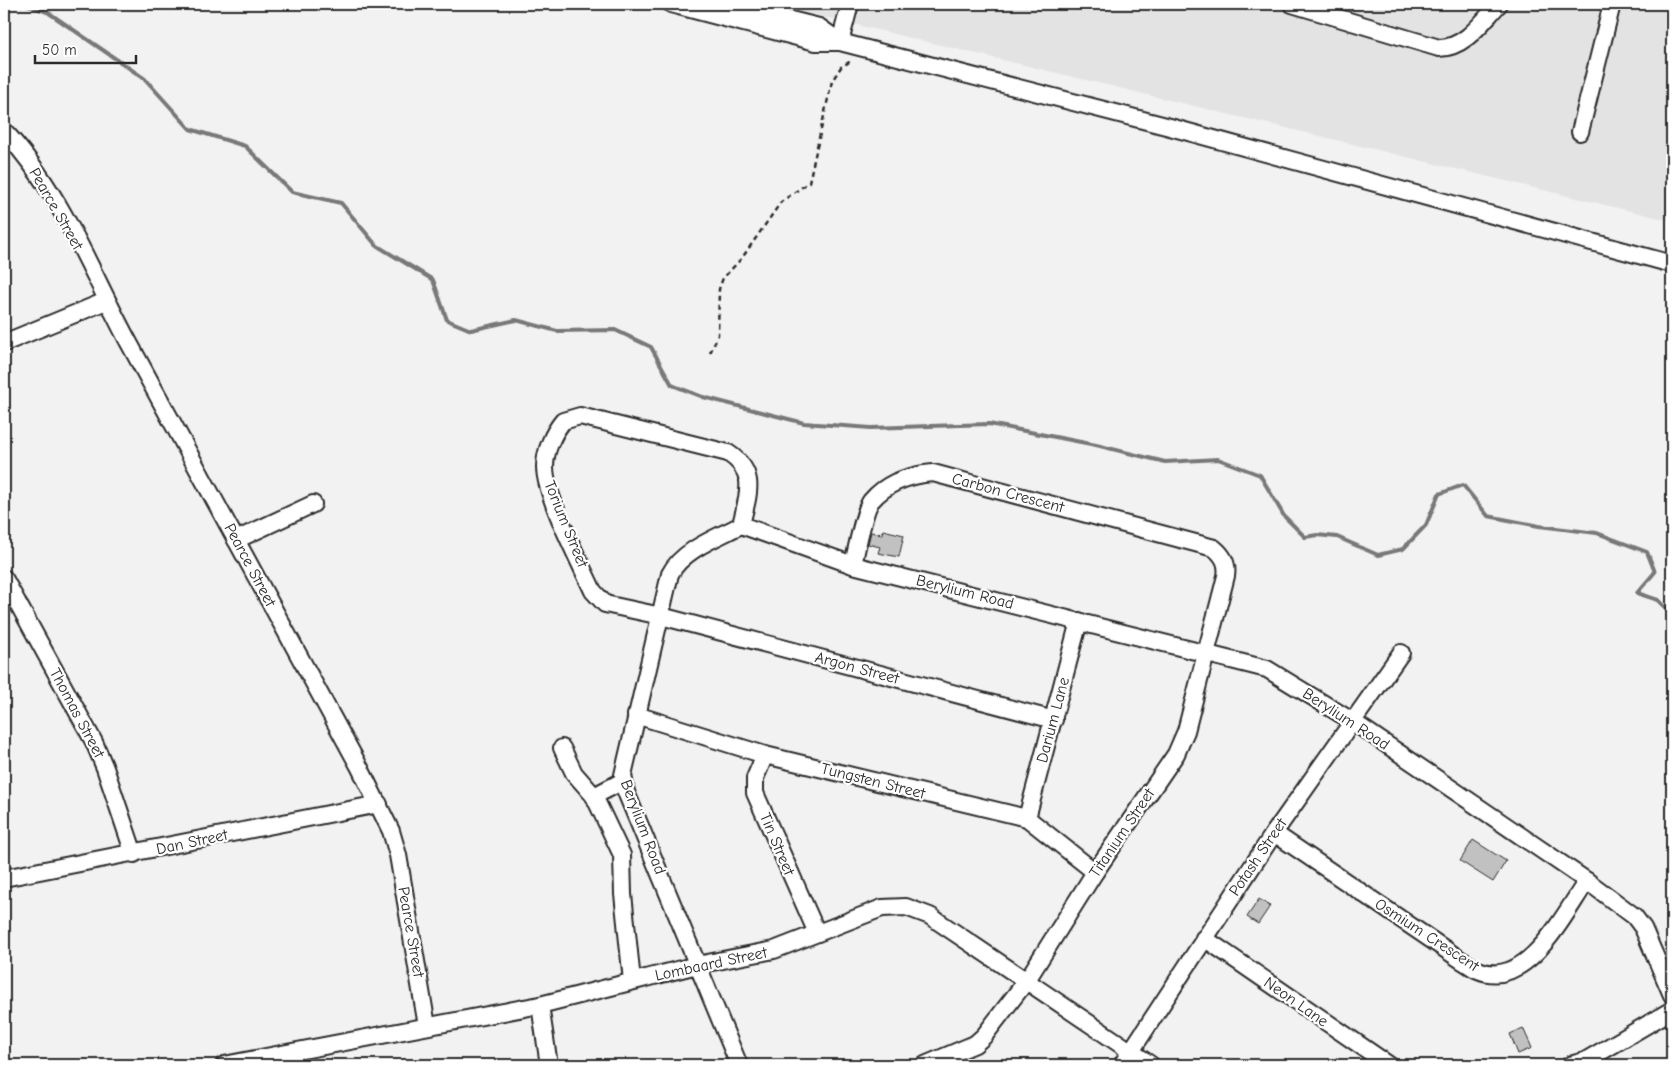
<svg xmlns="http://www.w3.org/2000/svg" width="1676" height="1069" font-family="'Comic Neue',sans-serif">
<style>
.built{fill:#e3e3e3}
.lines{fill:none;stroke-linecap:round;stroke-linejoin:round}
.stream{stroke:#787878;stroke-width:4}
.building{fill:#c1c1c1;stroke:#2b2b2b}
.minor-casing{stroke:#2b2b2b;stroke-width:20}
.path{stroke:#2b2b2b;stroke-width:2.5;stroke-dasharray:5 4;stroke-linecap:butt}
.minor{stroke:#fff;stroke-width:16}
.labels{text-anchor:middle;dominant-baseline:central;stroke-width:4.5;stroke-linejoin:round;paint-order:stroke}
.street-label{font-size:16px;fill:#2b2b2b;stroke:#fff}
</style>
<rect width="100%" height="100%" fill="#f2f2f2"/>
<filter id="ink" filterUnits="userSpaceOnUse"><feTurbulence type="fractalNoise" baseFrequency=".02" numOctaves="2"/><feDisplacementMap in="SourceGraphic" scale="10" xChannelSelector="R" yChannelSelector="G"/><feConvolveMatrix kernelMatrix="1 2 1 2 8 2 1 2 1" color-interpolation-filters="sRGB"/></filter>
<g filter="url(#ink)">
<path class="built" d="M770 4H1672V221L803 12Z"/>
<g class="lines">
<path class="stream" d="M26 4 49 13 145 79 190 129 245 146 292 192 341 203 376 245 433 280 447 320 471 330 516 320 557 331 615 330 651 347 672 385 703 397 804 423 871 428 989 424 1096 445 1165 462 1218 459 1260 475 1284 516 1305 537 1317 535 1337 537 1378 555 1403 549 1426 525 1439 494 1463 485 1488 516 1539 526 1597 533 1647 552 1655 572 1637 593 1658 600 1672 615"/>
</g>
<g class="building">
<path d="M883 530 904 535 899 557 878 553 880 547 868 544 871 532 882 534Z"/>
<path d="M1473 840 1506 861 1493 882 1460 861Z"/>
<path d="M1259 899 1270 906 1258 924 1247 917Z"/>
<path d="M1523 1028 1532 1048 1518 1054 1510 1034Z"/>
</g>
<g class="lines">
<defs>
<g id="minor">
<path d="M671 4 816 42H840L1170 127 1672 264"/>
<path d="M726 4 819 27 840 42"/>
<path d="M1292 4 1439 48C1465 48 1482 22 1499 4"/>
<path d="M840 42 850 4"/>
<path d="M4 131C60 190 90 270 128 341 206 483 282 626 360 768L391 831 398 855 427 1026"/>
<path d="M1580 132 1612 4"/>
<path d="M4 343 106 301"/>
<path d="M741 525C748 494 758 473 728 453L580 416 563 421C553 433 545 451 545 467 545 496 580 562 593 591L605 604 661 616 1054 720"/>
<path d="M236 540 313 504"/>
<path d="M853 565C856 552 864 510 871 501 886 483 910 475 933 473L1214 548C1224 556 1228 564 1226 576L1186 731 1176 754 1095 872 1027 980 984 1036 975 1044 925 1065"/>
<path d="M4 578 94 742 105 768 134 854"/>
<path d="M636 715 765 755 1027 818 1095 872"/>
<path d="M562 748 574 773 594 796 622 855 623 894 632 981"/>
<path d="M765 755 755 778V793L817 933"/>
<path d="M594 796 623 781"/>
<path d="M1027 818 1079 621"/>
<path d="M1274 833 1461 960C1467 963 1472 968 1478 970 1527 991 1565 912 1587 881"/>
<path d="M4 878 379 804"/>
<path d="M1204 938 1389 1065"/>
<path d="M540 1005 549 1065"/>
<path d="M224 1065 540 1005 697 965 774 950 882 908 906 907 930 916 1151 1065"/>
<path d="M739 1065 626 792 623 775 670 574C682 550 718 537 741 525L853 565 1267 669 1352 721 1587 881 1634 916 1643 928 1672 995"/>
<path d="M1122 1065 1274 833 1401 653"/>
<path d="M1570 1065 1585 1061 1672 1010"/>
</g>
</defs>
<use href="#minor" class="minor-casing"/>
<path class="path" d="M710 353 718 335 719 289 723 278 742 258 781 202 809 182 832 81 841 67 851 61"/>
<use href="#minor" class="minor"/>
</g>
</g>
<g class="labels">
<g class="street-label">
<text transform="translate(56 209) rotate(60)">Pearce Street</text>
<text transform="translate(1008 493) rotate(15)">Carbon Crescent</text>
<text transform="translate(566 524) rotate(68)">Torium Street</text>
<text transform="translate(250 565) rotate(62)">Pearce Street</text>
<text transform="translate(965 592) rotate(14)">Berylium Road</text>
<text transform="translate(857 668) rotate(15)">Argon Street</text>
<text transform="translate(77 713) rotate(62)">Thomas Street</text>
<text transform="translate(1346 719) rotate(33)">Berylium Road</text>
<text transform="translate(1053 720) rotate(-75)">Darium Lane</text>
<text transform="translate(873 781) rotate(14)">Tungsten Street</text>
<text transform="translate(643 827) rotate(69)">Berylium Road</text>
<text transform="translate(1122 833) rotate(-56)">Titanium Street</text>
<text transform="translate(192 842) rotate(-12)">Dan Street</text>
<text transform="translate(777 844) rotate(67)">Tin Street</text>
<text transform="translate(1258 857) rotate(-56)">Potash Street</text>
<text transform="translate(411 932) rotate(80)">Pearce Street</text>
<text transform="translate(1427 935) rotate(33)">Osmium Crescent</text>
<text transform="translate(711 964) rotate(-12)">Lombaard Street</text>
<text transform="translate(1296 1002) rotate(35)">Neon Lane</text>
</g>
</g>
<rect width="1676" height="1069" fill="none" stroke="#fff" stroke-width="20"/>
<rect x="10" y="10" width="1656" height="1049" fill="none" stroke="#2b2b2b" stroke-width="2" filter="url(#ink)"/>
<path d="M35 55v8h101v-8" fill="none" stroke="#2b2b2b" stroke-width="2.5"/>
<text x="42" y="55" font-size="15" fill="#2b2b2b" stroke="#ffffff" stroke-width="4" paint-order="stroke">50 m</text>
</svg>
